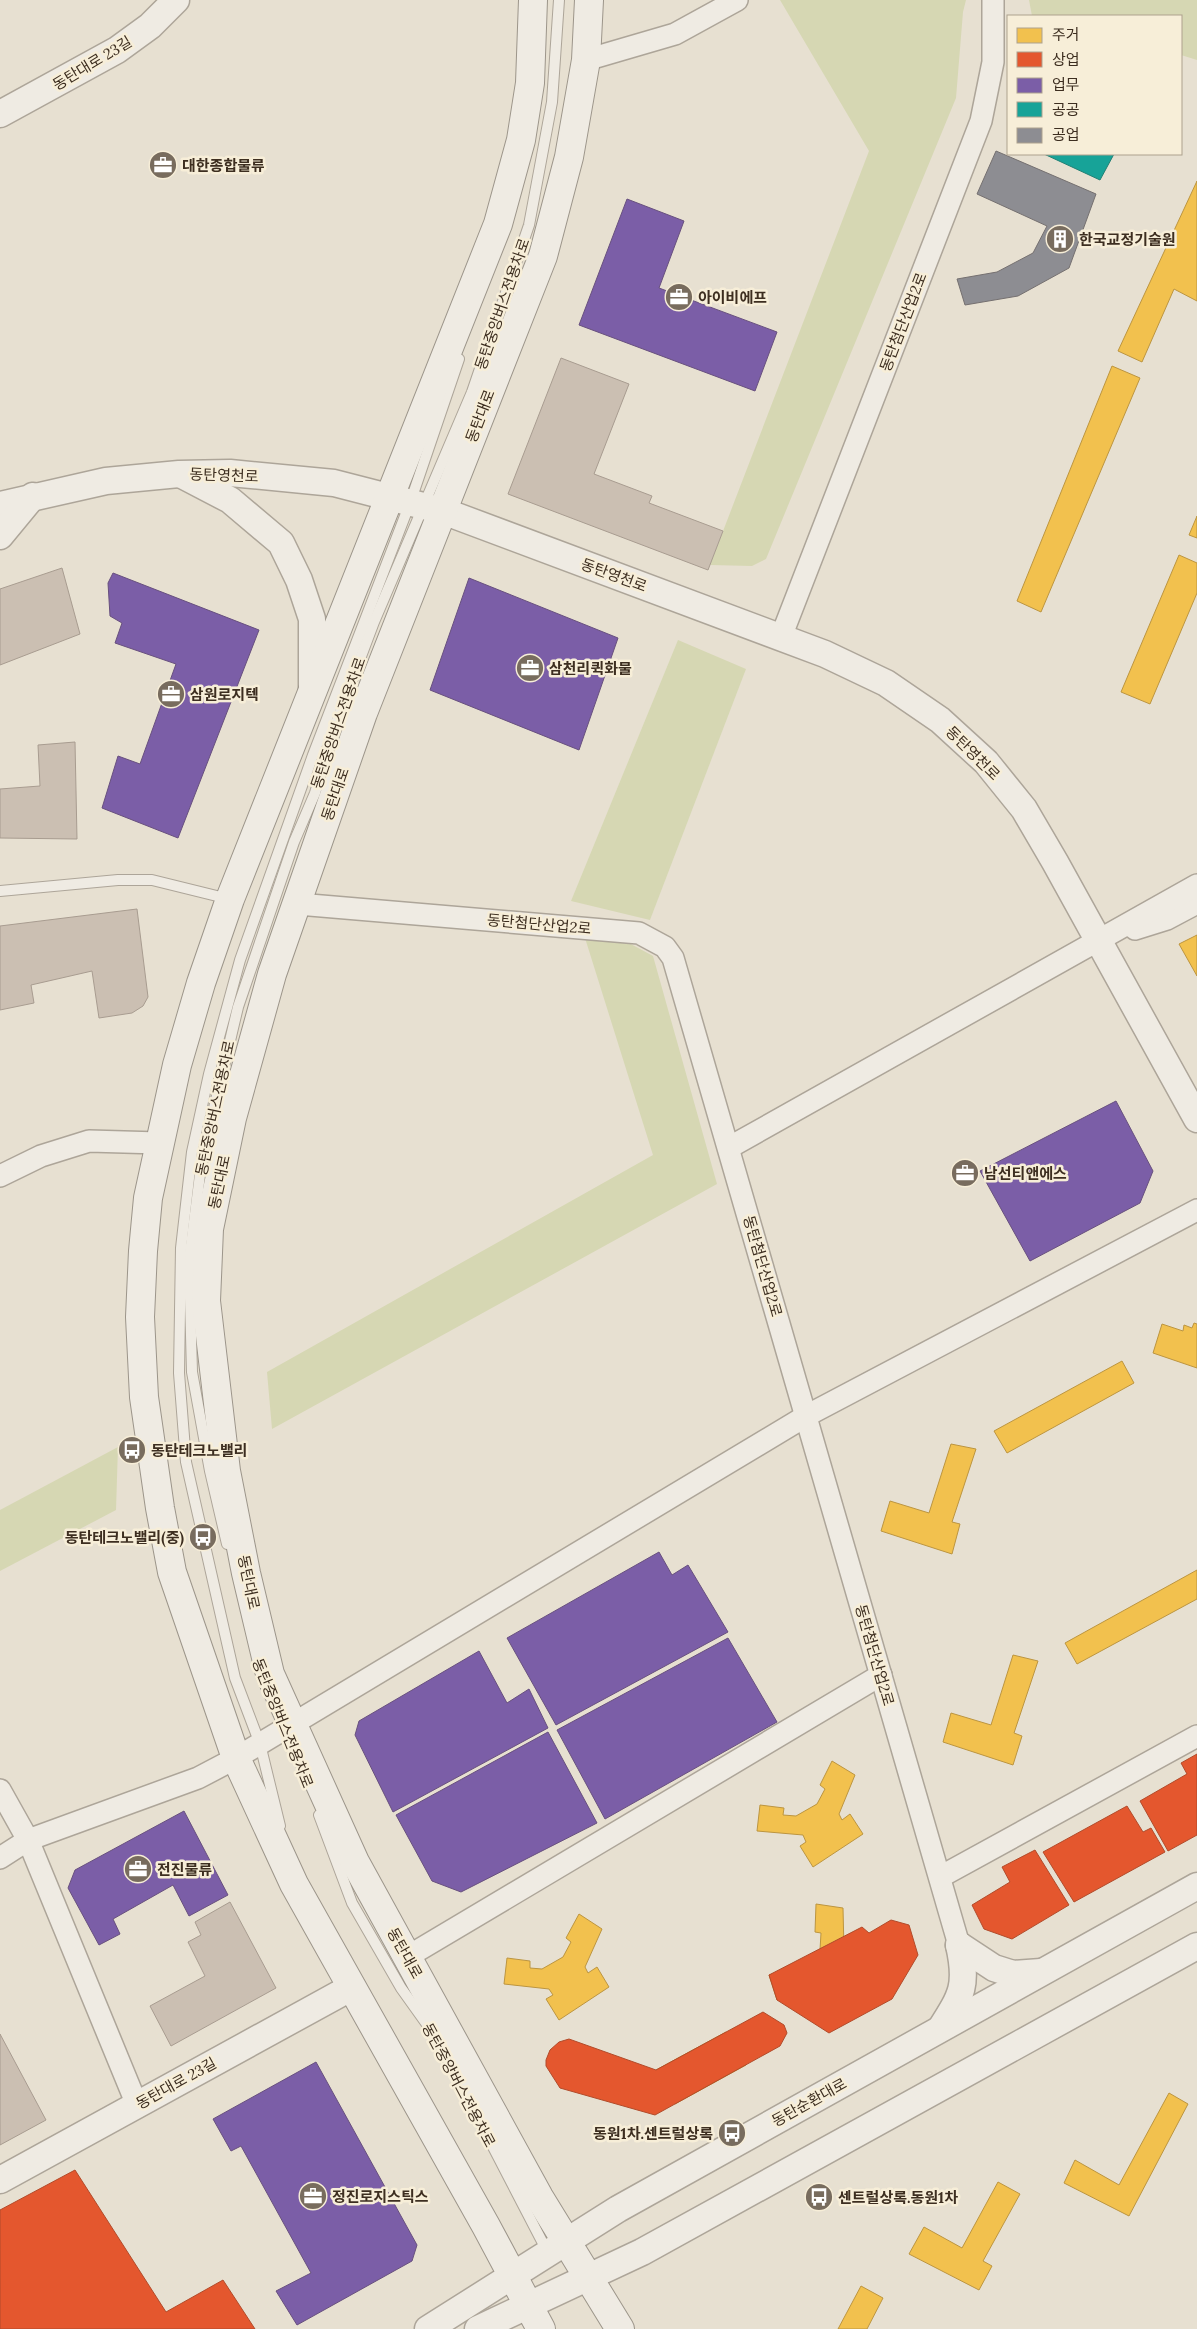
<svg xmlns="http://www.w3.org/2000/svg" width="1197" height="2329" font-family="Lora,'Noto Sans KR',serif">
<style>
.green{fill:#d6d7b3}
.homes{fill:#f2c14e;stroke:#bc9540}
.shops{fill:#e4572e;stroke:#b24b2a}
.offices{fill:#7b5ea7;stroke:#68507e}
.public{fill:#17a398;stroke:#228074}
.industry{fill:#8d8d92;stroke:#757070}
.building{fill:#cbbfb2;stroke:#a89c90}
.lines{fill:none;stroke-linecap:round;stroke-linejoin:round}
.service-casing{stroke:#ada599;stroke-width:12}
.minor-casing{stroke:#ada599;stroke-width:24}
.tertiary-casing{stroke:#ada599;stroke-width:29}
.secondary-casing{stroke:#9c958a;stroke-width:30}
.service{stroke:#efebe3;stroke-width:10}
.minor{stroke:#efebe3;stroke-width:21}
.tertiary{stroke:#efebe3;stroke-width:26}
.secondary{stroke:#efebe3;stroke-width:28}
.labels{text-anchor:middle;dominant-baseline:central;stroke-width:5;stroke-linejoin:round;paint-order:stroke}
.street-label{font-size:15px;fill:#3d2e20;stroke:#f7eed8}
.poi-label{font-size:15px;font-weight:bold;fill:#3d2e20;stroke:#f7eed8;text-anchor:start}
</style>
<rect width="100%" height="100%" fill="#e7e0d1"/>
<g class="green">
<path d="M780 0H966L963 12 956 98 766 559 752 566 710 565 869 151Z"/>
<path d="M1029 0H1197V60L1181 55V16H1032Z"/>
<path d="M678 640 746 669 650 920 571 901Z"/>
<path d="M616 936 653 956 717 1184 272 1429 267 1372 653 1155 585 938Z"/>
<path d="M118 1447 116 1510 0 1571V1510Z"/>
</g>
<g class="homes">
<path d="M1197 181V301L1174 289 1142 362 1118 351Z"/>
<path d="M1112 366 1140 378 1041 612 1017 601Z"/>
<path d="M1197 516V538L1189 535Z"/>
<path d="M1179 555 1197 563V593L1150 704 1121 692Z"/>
<path d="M1197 935V976L1179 944Z"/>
<path d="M1194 1323 1197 1324V1368L1153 1353 1162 1324 1183 1331 1184 1325 1192 1328Z"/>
<path d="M1122 1361 1134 1383 1007 1453 994 1431Z"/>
<path d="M951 1444 976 1449 952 1522 960 1524 952 1554 881 1531 890 1501 929 1513Z"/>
<path d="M1197 1570V1599L1077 1664 1065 1643Z"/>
<path d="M1013 1655 1038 1661 1014 1733 1022 1736 1013 1765 943 1742 951 1713 991 1725Z"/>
<path d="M832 1761 855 1775 839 1814 842 1820 850 1814 863 1834 813 1867 800 1846 806 1842 803 1835 757 1831 760 1805 784 1808 783 1815 796 1816 817 1804 825 1789 820 1785Z"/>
<path d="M816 1904 843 1908 844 1950 850 1955 855 1945 875 1958 843 2009 822 1995 826 1989 821 1985 777 2000 769 1975 792 1968 794 1974 806 1970 820 1950 821 1933 815 1932Z"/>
<path d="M579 1914 602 1929 585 1967 588 1973 597 1967 609 1987 559 2020 546 1999 553 1995 549 1989 504 1984 507 1958 530 1961V1968L542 1969 563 1957 571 1942 566 1938Z"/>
<path d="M726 2032 746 2065 675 2104 656 2070Z"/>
<path d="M1169 2093 1188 2104 1129 2216 1064 2183 1075 2160 1119 2185Z"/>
<path d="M998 2182 1020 2194 983 2261 992 2266 979 2290 909 2254 924 2227 962 2248Z"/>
<path d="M861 2286 883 2298 867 2329H838Z"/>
</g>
<g class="shops">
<path d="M1197 1754V1835L1168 1851 1140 1801 1187 1774 1181 1763Z"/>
<path d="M1127 1806 1143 1832 1151 1828 1165 1852 1074 1902 1043 1852Z"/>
<path d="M1035 1850 1069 1905 1012 1939 984 1929 972 1905 1010 1882 1002 1867Z"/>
<path d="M891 1920 909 1925 918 1955 892 1999 829 2033 777 2000 769 1975 862 1927 869 1933Z"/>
<path d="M763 2012 784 2025 787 2033 780 2046 655 2115 560 2088 546 2066V2060L550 2050 559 2042 569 2039 656 2070Z"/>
<path d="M75 2170 166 2312 223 2280 255 2329H0V2210Z"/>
</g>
<g class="offices">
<path d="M627 199 684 221 659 288 777 332 755 391 579 325Z"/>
<path d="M113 573 259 630 178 838 102 808 118 756 140 764 176 664 115 643 122 623 110 616 108 583Z"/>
<path d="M469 578 618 638 579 750 430 690Z"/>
<path d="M1116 1101 1153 1171 1140 1203 1030 1261 980 1171Z"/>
<path d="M659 1552 672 1575 688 1565 728 1632 556 1725 507 1638Z"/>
<path d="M728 1638 777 1722 605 1819 557 1730Z"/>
<path d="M479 1651 507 1703 529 1689 548 1728 393 1812 355 1735 359 1721Z"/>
<path d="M548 1732 597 1823 461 1892 432 1881 396 1815Z"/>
<path d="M184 1811 228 1895 189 1916 173 1885 113 1919 120 1934 99 1945 68 1888 75 1870Z"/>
<path d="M316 2062 417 2245 412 2261 297 2325 276 2291 311 2273 241 2146 231 2151 213 2119Z"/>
</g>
<path class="public" d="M1044 154H1114L1100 180Z"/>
<path class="industry" d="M996 151 1096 194 1069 268 1018 296 965 305 957 279 997 272 1033 253 1047 226 977 194Z"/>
<g class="building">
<path d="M561 358 629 384 594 474 652 496 649 503 723 531 708 570 508 494Z"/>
<path d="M62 568 80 634 0 665V589Z"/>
<path d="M75 742 77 839 0 838V789L40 786 38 745Z"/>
<path d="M137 909 148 997 143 1006 132 1013 99 1018 92 971 31 985 34 1003 0 1010V926Z"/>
<path d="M230 1902 276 1988 171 2046 150 2006 205 1976 188 1942 201 1935 195 1922Z"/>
<path d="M0 2034 46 2120 0 2145Z"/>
</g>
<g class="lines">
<defs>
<g id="service">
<path d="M0 891 118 880H152L229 899"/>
<path d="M227 1544 210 1471 192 1372 189 1261 202 1159 238 1007 294 842 315 793 337 720 374 622 472 392 529 225 552 102 559 0"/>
<path d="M319 1815 352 1903 401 1988 436 2037 548 2253"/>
<path d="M280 1826 260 1744 235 1678 186 1462 179 1373 181 1248 192 1152 209 1074 240 960 313 755 410 503 459 359"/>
</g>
<g id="minor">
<path d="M586 60 675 34 737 0"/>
<path d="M781 637 981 121 993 62V0"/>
<path d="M298 904 639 933 665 947 673 958 959 1945"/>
<path d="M1135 929 1167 919 1197 903"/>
<path d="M730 1147 1197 885"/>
<path d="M0 1176 41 1156 89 1141 159 1143"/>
<path d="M0 1790 28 1840 137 2105"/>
<path d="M0 1858 28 1840 198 1778 236 1758 806 1416 1197 1210"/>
<path d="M940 1877 1197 1736"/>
<path d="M407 1957 881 1675"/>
</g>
<g id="tertiary">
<path d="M0 114 117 50 150 26 176 0"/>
<path d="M182 475 230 500 281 543 299 580 312 619V692"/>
<path d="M0 505 106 481 179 474 230 473 334 483 443 511 825 654 886 683 940 720 986 762 1024 809 1055 862 1197 1119"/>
<path d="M0 536 33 496"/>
<path d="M959 1945 994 1968 1013 1974 1041 1972"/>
<path d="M941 2028C962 1995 968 1985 959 1945"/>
<path d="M0 2180 352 1987"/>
<path d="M428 2329 618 2209 1197 1886"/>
<path d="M478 2329 642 2252 1197 1946"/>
</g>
<g id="secondary">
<path d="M533 0 530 83 521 140 498 224 230 899 201 983 177 1065 148 1198 143 1251 140 1317 144 1397 160 1508 172 1572 236 1758 294 1884 486 2226 541 2329"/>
<path d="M589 0 586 60 569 157 543 256 363 713 272 974 232 1118 209 1229 206 1301 226 1471 246 1573 270 1674 355 1862 539 2197 620 2329"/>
</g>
</defs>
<use href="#service" class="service-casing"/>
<use href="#minor" class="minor-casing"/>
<use href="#tertiary" class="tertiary-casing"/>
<use href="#secondary" class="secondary-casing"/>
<use href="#service" class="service"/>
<use href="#minor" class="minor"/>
<use href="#tertiary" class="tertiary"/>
<use href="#secondary" class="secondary"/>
</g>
<defs>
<symbol id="office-disc" viewBox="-11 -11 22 22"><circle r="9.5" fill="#786c5e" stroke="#f7eed8"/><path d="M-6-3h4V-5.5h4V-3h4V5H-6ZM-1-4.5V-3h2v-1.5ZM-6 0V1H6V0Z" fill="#fff"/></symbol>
<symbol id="building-disc" viewBox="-11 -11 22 22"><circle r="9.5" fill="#786c5e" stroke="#f7eed8"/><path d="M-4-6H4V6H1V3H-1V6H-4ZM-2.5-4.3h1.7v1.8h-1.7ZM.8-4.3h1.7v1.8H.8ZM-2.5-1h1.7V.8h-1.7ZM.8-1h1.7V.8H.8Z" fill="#fff"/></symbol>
<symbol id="bus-disc" viewBox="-11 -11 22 22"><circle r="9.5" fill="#786c5e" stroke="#f7eed8"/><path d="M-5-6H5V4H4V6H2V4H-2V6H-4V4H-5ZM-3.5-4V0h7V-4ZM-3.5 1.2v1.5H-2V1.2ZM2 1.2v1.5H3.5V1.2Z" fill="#fff"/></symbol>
</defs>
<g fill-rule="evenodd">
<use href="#office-disc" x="147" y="149" width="32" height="32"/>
<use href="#building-disc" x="1044" y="223" width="32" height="32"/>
<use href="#office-disc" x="663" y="281" width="32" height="32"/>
<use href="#office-disc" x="514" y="652" width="32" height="32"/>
<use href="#office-disc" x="155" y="678" width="32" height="32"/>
<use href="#office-disc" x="949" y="1157" width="32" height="32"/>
<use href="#bus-disc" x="116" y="1434" width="32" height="32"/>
<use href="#bus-disc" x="187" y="1521" width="32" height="32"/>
<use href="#office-disc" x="122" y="1853" width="32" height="32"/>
<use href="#bus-disc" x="716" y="2117" width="32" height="32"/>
<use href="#office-disc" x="297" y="2180" width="32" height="32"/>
<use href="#bus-disc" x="803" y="2181" width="32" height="32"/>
</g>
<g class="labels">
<g class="street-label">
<text transform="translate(92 63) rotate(-31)">동탄대로 23길</text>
<text transform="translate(502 304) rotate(-71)">동탄중앙버스전용차로</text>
<text transform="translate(903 322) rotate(-69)">동탄첨단산업2로</text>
<text transform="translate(480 416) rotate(-69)">동탄대로</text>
<text transform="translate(224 475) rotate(2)">동탄영천로</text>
<text transform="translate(614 575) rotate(20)">동탄영천로</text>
<text transform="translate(338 723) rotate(-71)">동탄중앙버스전용차로</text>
<text transform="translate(973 753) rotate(45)">동탄영천로</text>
<text transform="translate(335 794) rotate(-71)">동탄대로</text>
<text transform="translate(539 924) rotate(5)">동탄첨단산업2로</text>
<text transform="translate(215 1108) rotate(-78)">동탄중앙버스전용차로</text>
<text transform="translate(219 1182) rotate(-78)">동탄대로</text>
<text transform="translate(763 1266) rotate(74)">동탄첨단산업2로</text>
<text transform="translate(249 1582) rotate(78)">동탄대로</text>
<text transform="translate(875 1655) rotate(74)">동탄첨단산업2로</text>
<text transform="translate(283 1723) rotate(68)">동탄중앙버스전용차로</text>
<text transform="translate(405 1953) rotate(61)">동탄대로</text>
<text transform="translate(176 2083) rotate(-29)">동탄대로 23길</text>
<text transform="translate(459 2085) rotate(62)">동탄중앙버스전용차로</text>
<text transform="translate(809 2102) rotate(-29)">동탄순환대로</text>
</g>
<g class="poi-label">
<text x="182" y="165">대한종합물류</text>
<text x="1079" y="239">한국교정기술원</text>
<text x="698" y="297">아이비에프</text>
<text x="549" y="668">삼천리퀵화물</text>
<text x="190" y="694">삼원로지텍</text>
<text x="984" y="1173">남선티앤에스</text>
<text x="151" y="1450">동탄테크노밸리</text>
<text x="184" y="1537" text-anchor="end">동탄테크노밸리(중)</text>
<text x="157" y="1869">전진물류</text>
<text x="713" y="2133" text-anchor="end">동원1차.센트럴상록</text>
<text x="332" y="2196">정진로지스틱스</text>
<text x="838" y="2197">센트럴상록.동원1차</text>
</g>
</g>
<rect x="1007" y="15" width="175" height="140" fill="#f7eed8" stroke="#ada18e"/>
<rect x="1017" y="28" width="25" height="15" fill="#f2c14e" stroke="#ada18e"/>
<text x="1052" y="40" font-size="15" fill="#3d2e20">주거</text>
<rect x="1017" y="52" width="25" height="15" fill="#e4572e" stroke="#ada18e"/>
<text x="1052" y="65" font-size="15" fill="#3d2e20">상업</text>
<rect x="1017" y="78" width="25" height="15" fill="#7b5ea7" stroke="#ada18e"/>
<text x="1052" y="90" font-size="15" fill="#3d2e20">업무</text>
<rect x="1017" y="102" width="25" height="15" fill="#17a398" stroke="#ada18e"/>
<text x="1052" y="115" font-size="15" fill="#3d2e20">공공</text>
<rect x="1017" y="128" width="25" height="15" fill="#8d8d92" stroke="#ada18e"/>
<text x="1052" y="140" font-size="15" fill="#3d2e20">공업</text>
</svg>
